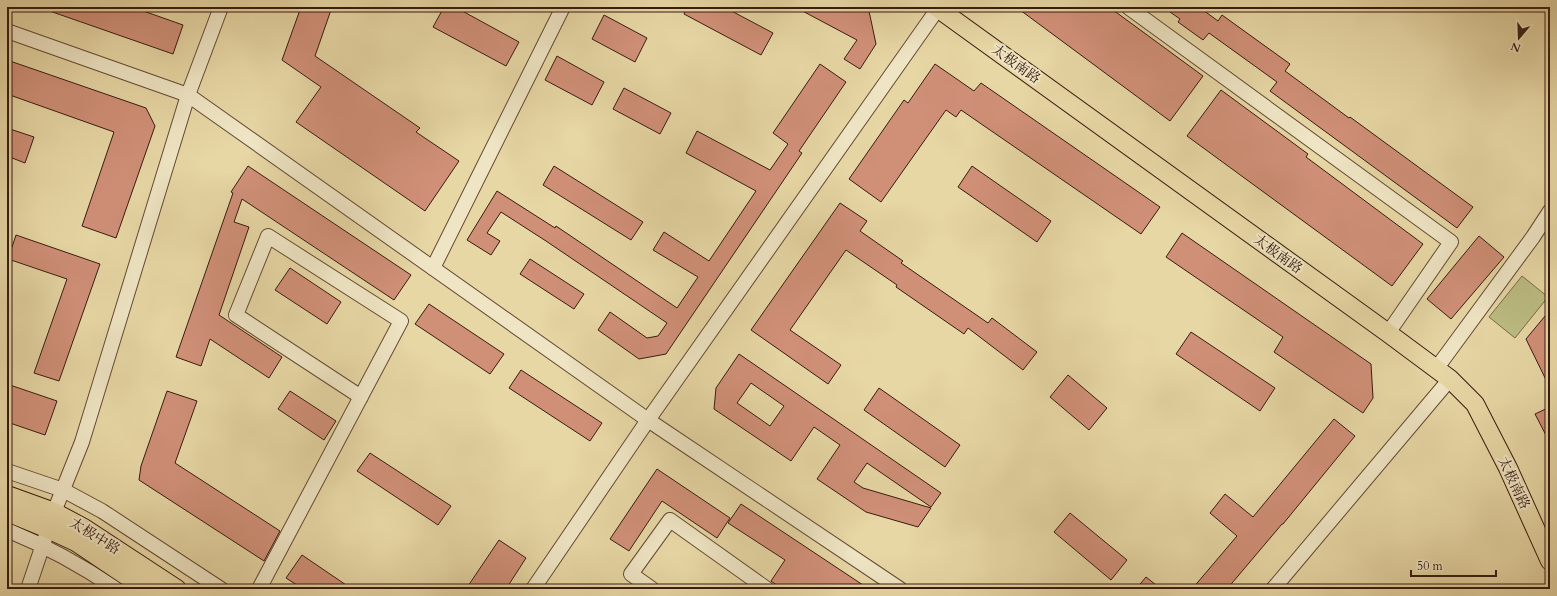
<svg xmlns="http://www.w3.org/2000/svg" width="1557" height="596" font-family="Cardo,'Noto Serif SC',serif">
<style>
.green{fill:#bcbd82;stroke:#7a6c48}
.building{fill:#d09078;stroke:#381b0f;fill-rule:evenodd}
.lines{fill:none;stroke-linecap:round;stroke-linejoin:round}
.minor-casing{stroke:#644a34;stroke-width:16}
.major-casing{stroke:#381b0f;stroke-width:20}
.minor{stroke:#efe5c4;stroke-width:14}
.major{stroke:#e7d7a5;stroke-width:18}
.labels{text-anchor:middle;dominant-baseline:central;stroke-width:4;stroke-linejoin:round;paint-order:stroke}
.street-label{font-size:14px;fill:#381b0f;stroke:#efe5c4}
</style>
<rect width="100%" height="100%" fill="#e7d7a5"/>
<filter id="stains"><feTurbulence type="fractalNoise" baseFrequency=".005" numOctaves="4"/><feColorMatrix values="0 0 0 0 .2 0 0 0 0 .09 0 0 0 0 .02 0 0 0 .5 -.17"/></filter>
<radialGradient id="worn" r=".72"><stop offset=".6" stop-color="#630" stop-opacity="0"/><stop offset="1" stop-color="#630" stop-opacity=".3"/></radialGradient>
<path class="green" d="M1522 276 1548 297 1515 338 1489 317Z"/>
<g class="building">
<path d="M41 7H132L183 25 173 54 41 8Z"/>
<path d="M301 7H332L315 56 420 128 416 132 459 161 425 211 296 122 321 87 282 60Z"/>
<path d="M444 7H455L519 42 506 66 433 27Z"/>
<path d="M687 7H724L773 33 761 55 684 14Z"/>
<path d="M795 7H862L869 11 876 44 860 69 844 59 857 40Z"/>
<path d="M1016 7H1109L1203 76 1170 121Z"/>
<path d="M1163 7H1199L1218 21 1222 15 1290 64 1285 71 1349 118 1350 117 1473 207 1457 228 1270 91 1277 82 1209 33 1203 40 1178 22 1180 19Z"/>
<path d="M604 15 647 38 635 62 592 39Z"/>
<path d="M557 56 604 82 592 105 545 80Z"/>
<path d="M7 60 146 108 155 126 116 238 82 226 114 132 7 94Z"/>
<path d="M820 64 846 82 799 151 802 153 666 354 639 359 598 330 610 312 647 338 658 336 667 323 546 241 501 212 487 233 500 241 491 255 467 240 497 191 555 228 556 226 677 308 698 277 653 250 664 232 709 261 756 191 686 153 697 131 770 170 788 144 773 133Z"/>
<path d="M935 64 974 91 981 83 1160 207 1141 234 961 110 956 117 946 110 881 202 849 179 904 100 908 103Z"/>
<path d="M624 88 671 113 660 134 613 109Z"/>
<path d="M1221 90 1308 154 1306 157 1423 244 1392 286 1187 136Z"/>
<path d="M7 128 34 137 25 163 7 156Z"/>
<path d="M248 166 411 275 394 300 242 199 234 222 249 227 219 315 282 357 269 378 210 339 201 366 176 357 233 193 231 192Z"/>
<path d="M554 166 643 222 631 240 543 185Z"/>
<path d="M972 166 1051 221 1037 242 958 187Z"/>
<path d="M840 203 867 221 860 231 903 261 901 263 988 323 992 318 1037 352 1023 370 968 328 964 334 896 287 897 285 846 250 790 330 841 365 828 384 751 330Z"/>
<path d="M1182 233 1371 364 1373 398 1363 413 1274 352 1283 337 1166 257Z"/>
<path d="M16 235 100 264 59 381 34 373 67 279 8 259Z"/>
<path d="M1479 236 1504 257 1451 319 1427 299Z"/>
<path d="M530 259 584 294 574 309 520 274Z"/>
<path d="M290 268 341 302 327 324 275 290Z"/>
<path d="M429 304 504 354 490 374 415 324Z"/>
<path d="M1550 310V388L1526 339Z"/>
<path d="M1191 332 1275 388 1260 411 1176 354Z"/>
<path d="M739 354 941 493 931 507 867 463 854 482 863 488 931 508 918 527 866 512 817 479 840 445 814 427 791 461 714 409 716 388ZM751 383 784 406 770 426 737 403Z"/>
<path d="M521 370 602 423 590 441 509 388Z"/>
<path d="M1068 375 1107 408 1089 430 1050 397Z"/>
<path d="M7 384 57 401 45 435 7 422Z"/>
<path d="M879 388 960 445 945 467 864 410Z"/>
<path d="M167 391 197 401 175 463 280 531 264 561 139 480 141 466Z"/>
<path d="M290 391 336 421 324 440 278 409Z"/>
<path d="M1550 407V443L1535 414Z"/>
<path d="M1334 419 1355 436 1283 524H1282L1227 589H1192L1237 536 1210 513 1225 494 1253 517Z"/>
<path d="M370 453 451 506 438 525 357 471Z"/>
<path d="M657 469 730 518 717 538 662 501 629 551 610 539Z"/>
<path d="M741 504 869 589H782L771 581 785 560 728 523Z"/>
<path d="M1070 513 1127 560 1111 580 1054 532Z"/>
<path d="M499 540 526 558 506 589H466Z"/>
<path d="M302 555 352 589H303L286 578Z"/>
<path d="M1146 577 1161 589H1136Z"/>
</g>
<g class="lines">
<defs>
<g id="minor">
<path d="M1128 7 1451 242 1388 333"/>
<path d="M7 31 188 95 648 420 900 589"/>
<path d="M433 268 563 7"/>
<path d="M1436 369 1533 237 1550 211"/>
<path d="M7 471 63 490 102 511 221 589"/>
<path d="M7 530C46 546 81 565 116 589"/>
<path d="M28 589 54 512 82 442 188 95 221 7"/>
<path d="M259 589 401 321 268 236 236 315 361 397"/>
<path d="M533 589 648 420 939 7"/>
<path d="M652 589 631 574 670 520 767 589"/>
<path d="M1273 589 1450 379"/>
</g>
<g id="major">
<path d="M936 7 1388 333 1450 379 1475 404 1508 468 1550 561"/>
<path d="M7 495 54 512 84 528 177 589"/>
<path d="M7 512 48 529 76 542 146 589"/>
</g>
</defs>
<use href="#minor" class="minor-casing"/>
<use href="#major" class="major-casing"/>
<use href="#minor" class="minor"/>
<use href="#major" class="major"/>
</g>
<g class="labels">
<g class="street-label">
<text transform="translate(1016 64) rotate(36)">太极南路</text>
<text transform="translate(1278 254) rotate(36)">太极南路</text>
<text transform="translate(1514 483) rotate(65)">太极南路</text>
<text transform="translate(95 536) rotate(32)">太极中路</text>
</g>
</g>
<rect width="1557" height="596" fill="none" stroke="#e7d7a5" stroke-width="24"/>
<rect x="8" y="8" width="1541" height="580" fill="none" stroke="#381b0f" stroke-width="2"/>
<rect x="12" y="12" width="1533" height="572" fill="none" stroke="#381b0f"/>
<g transform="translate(1519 38) rotate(199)" stroke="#efe5c4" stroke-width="3" paint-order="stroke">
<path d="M0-3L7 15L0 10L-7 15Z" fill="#381b0f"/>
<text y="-6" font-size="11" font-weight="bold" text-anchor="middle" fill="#381b0f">N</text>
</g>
<path d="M1411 570v6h85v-6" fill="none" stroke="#381b0f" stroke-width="2"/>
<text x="1417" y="570" font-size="12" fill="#381b0f" stroke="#efe5c4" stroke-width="3" paint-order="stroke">50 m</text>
<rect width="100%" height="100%" filter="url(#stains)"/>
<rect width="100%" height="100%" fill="url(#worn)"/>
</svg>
